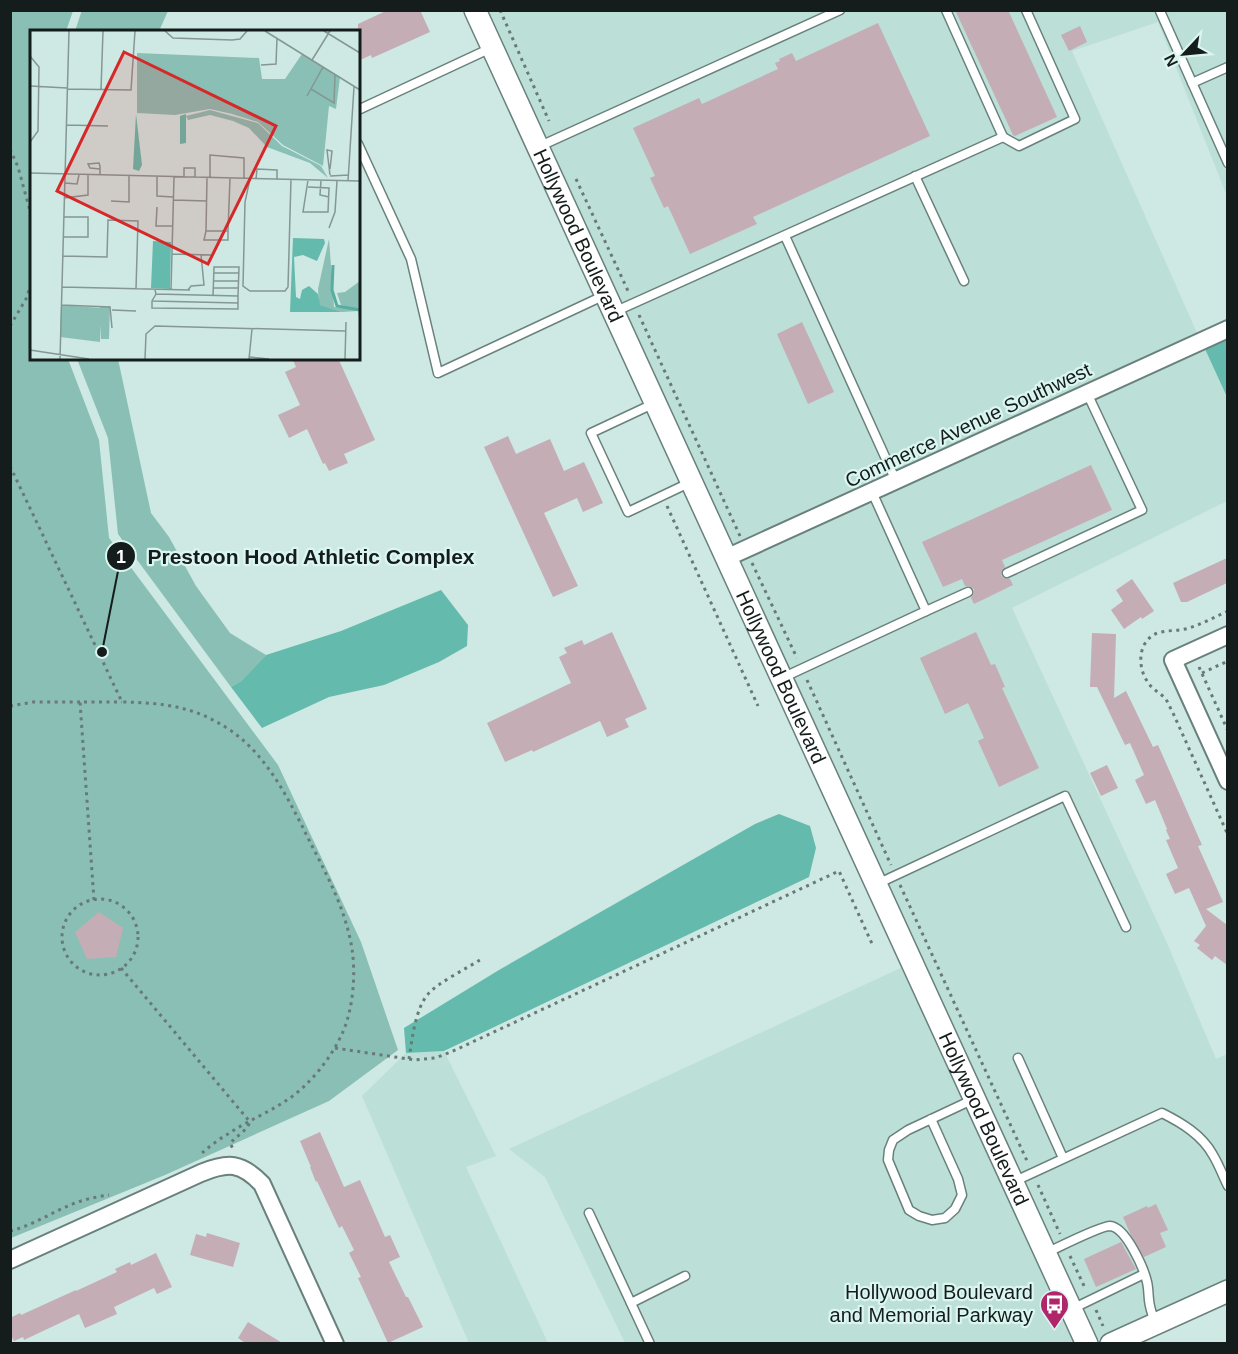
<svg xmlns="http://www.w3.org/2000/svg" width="1238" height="1354" font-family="Arial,sans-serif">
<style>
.built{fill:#bcdfd7}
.green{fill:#89bfb4}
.forest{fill:#64baac}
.building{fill:#c5adb5}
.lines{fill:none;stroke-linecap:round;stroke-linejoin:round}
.service-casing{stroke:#69817c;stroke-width:11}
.minor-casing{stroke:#69817c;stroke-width:20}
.tertiary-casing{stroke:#69817c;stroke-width:24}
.path{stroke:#697976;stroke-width:3;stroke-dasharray:3 4.5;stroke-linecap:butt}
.service{stroke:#fff;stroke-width:8}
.minor{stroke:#fff;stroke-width:16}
.tertiary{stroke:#fff;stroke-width:21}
.labels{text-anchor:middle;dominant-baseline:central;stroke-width:4.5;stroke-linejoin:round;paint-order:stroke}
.street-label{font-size:20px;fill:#141d1b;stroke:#dbf6f0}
.poi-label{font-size:20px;fill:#141d1b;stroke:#dbf6f0;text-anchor:end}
.inset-river{fill:none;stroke:#57ad9f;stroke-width:3}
.inset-road{fill:none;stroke:#849793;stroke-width:1.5}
.view{fill:#d62828;fill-opacity:0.15;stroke:#d62828;stroke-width:3}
.inset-edge{fill:none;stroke:#141d1b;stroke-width:3}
.leader{fill:none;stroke:#141d1b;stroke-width:2}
.callout-dot{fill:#141d1b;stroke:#dbf6f0;stroke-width:2}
.mark-label{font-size:18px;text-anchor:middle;font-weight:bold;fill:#fff}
.callout-label{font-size:21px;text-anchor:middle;font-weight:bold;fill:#141d1b;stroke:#dbf6f0;stroke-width:4.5;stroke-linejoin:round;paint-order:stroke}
</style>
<rect width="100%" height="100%" fill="#cee8e3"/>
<g class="built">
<path d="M486 11H1227V196L1158 22 1072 51 1197 333 732 546Z"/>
<path d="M1205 349 1227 397V501L1012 608 1167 943 1216 1059 1227 1054V1281L1097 1340 739 562Z"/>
<path d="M903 967 1076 1343H625L545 1177 509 1149Z"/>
<path d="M444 1051 496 1156 466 1167 548 1343H469L362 1096 406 1053Z"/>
</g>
<g class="green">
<path d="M82 10H168V11L159 31H75Z"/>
<path d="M11 11H73L66 31 32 32V358L68 359 99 440 109 538 278 765 361 942 398 1050 329 1101 165 1175 11 1238Z"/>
<path d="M77 359H118L151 513 169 537 196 586 230 633 266 655 241 681 231 687 118 534 108 438Z"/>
</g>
<g class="forest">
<path d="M1227 339V397L1205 349Z"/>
<path d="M441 590 468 625 467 646 439 662 384 685 329 697 262 728 231 687 241 681 266 655 341 631Z"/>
<path d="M779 814 810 826 816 848 809 877 444 1051 406 1053 404 1028 499 970 755 824Z"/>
</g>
<g class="building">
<path d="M388 10H420L430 32 372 58 371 55 358 61V24Z"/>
<path d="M955 10H1008L1057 117 1015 136 1013 135Z"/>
<path d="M878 23 930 136 753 217 757 224 690 254 668 206 664 208 650 178 655 176 633 128 699 98 702 104 778 69 775 63 780 61 779 59 792 53 796 61Z"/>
<path d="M1080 26 1087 42 1069 51 1061 35Z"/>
<path d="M802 322 834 392 808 404 777 334Z"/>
<path d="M292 358H338L375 440 344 454 348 463 329 471 325 463 323 464 307 429 289 438 278 415 300 405 285 372 296 367Z"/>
<path d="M508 436 516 454 550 439 564 471 584 462 603 503 583 512 577 498 544 513 578 586 553 597 484 447Z"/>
<path d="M1091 465 1112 510 1002 560 1005 567 1002 570 1001 575 1004 578 1010 579 1013 585 974 604 971 598 974 593V589L969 586H965L962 579 943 587 922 542Z"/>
<path d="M1227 558V583L1187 602H1181L1173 583Z"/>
<path d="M1132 579 1154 611 1142 619 1141 617 1124 629 1111 610 1123 601 1116 590Z"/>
<path d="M612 632 647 709 625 719 629 727 607 737 600 721 533 752 532 750 505 762 487 723 571 683 559 657 567 653 564 648 582 640 584 645Z"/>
<path d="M976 632 991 665 995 664 1005 687 1002 688 1039 768 999 787 978 741 984 738 968 703 945 714 920 658Z"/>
<path d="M1092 633 1116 634 1114 698 1126 691 1153 747 1158 745 1202 845 1198 846 1223 902 1206 909 1227 925V965L1215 956 1212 960 1197 948 1200 945 1194 941 1206 926 1189 888 1175 894 1166 874 1178 868 1166 840 1170 839 1166 830 1167 829 1155 800 1146 804 1135 780 1144 775 1130 743 1125 745 1097 687H1090Z"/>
<path d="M1107 765 1118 788 1101 796 1090 773Z"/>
<path d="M99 912 123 928 116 957 87 959 75 932Z"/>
<path d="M320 1132 344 1187 360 1180 385 1237 390 1235 400 1257 389 1262 406 1297H408L423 1327 388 1343 358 1278 361 1277 349 1253 354 1250 342 1226 339 1228 317 1181 316 1182 310 1167H311L300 1141Z"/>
<path d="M1156 1204 1168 1230 1160 1233 1166 1247 1144 1257 1130 1233 1123 1217 1147 1206 1148 1208Z"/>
<path d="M207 1233 240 1243 233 1267 190 1255 196 1234 206 1237Z"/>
<path d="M1121 1242 1136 1269 1096 1287 1084 1259Z"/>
<path d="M156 1253 172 1287 157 1294 154 1288 114 1307 117 1314 85 1328 79 1314 24 1340 23 1337 14 1341 10 1334V1318L20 1313 21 1315 76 1290V1291L117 1272 115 1269 130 1262 131 1265Z"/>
<path d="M248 1322 261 1330 284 1344H247L238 1338Z"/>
</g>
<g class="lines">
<defs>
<g id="service">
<path d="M1160 11 1228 163"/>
<path d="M1192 83 1228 67"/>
<path d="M358 110 491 48"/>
<path d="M1003 137 1019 146 1075 119 1026 10"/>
<path d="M358 144 411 259 438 373 605 295"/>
<path d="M538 147 840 10"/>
<path d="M915 176 964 281"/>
<path d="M785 236 896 481"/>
<path d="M614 312 1003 137 946 10"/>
<path d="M655 403 591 433 628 512 691 482"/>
<path d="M1007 573 1142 510 1087 393"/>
<path d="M926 611 968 592"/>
<path d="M782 678 926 611 872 492"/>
<path d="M877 884 1065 796 1126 927"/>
<path d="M1018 1058 1063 1158"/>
<path d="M931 1119 958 1179 962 1195 955 1209 945 1218 932 1220 919 1216 909 1210 888 1160 889 1150 893 1140 908 1130 974 1099"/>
<path d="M1013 1182 1162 1113C1182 1123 1202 1135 1213 1155 1219 1165 1223 1176 1228 1186"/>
<path d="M589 1213 650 1344"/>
<path d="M1046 1253C1057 1248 1100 1226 1110 1226 1126 1227 1144 1269 1147 1282 1149 1290 1148 1298 1150 1306 1151 1311 1153 1317 1155 1323"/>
<path d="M631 1303 685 1276"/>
<path d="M1072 1309 1144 1274"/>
</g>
<g id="minor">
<path d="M726 558 1228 329"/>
<path d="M1228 635 1173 660 1228 781"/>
<path d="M10 1260 201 1173C228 1162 241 1162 262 1184L335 1344"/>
</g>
<g id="tertiary">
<path id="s1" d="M475 10 1087 1344"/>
<path d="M1111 1344 1228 1291"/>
</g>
</defs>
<use href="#service" class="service-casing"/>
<use href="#minor" class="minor-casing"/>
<use href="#tertiary" class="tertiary-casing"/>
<g class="path">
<path d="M500 10 549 121"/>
<path d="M10 149 18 167 32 218"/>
<path d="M576 179 629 293"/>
<path d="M639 315 740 536"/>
<path d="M10 326 26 299 32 281"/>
<path d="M10 466 122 702C164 703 194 706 230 730 269 757 290 802 311 844 328 877 346 911 352 949 356 975 353 1010 342 1034 331 1058 309 1086 287 1100 268 1113 247 1121 228 1134 219 1139 210 1146 202 1153"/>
<path d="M667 506 758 706"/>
<path d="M752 563 797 658"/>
<path d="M1228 611C1215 617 1202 624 1189 628 1180 631 1170 630 1161 632 1139 637 1136 664 1147 681 1151 688 1158 692 1164 697 1168 701 1170 708 1173 713L1228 835"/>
<path d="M1199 667 1228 731"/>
<path d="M1202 673 1228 661"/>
<path d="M807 680 891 865"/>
<path d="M10 706 33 702H80"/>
<path d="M900 885 1028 1163"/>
<circle cx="100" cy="937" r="38"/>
<path d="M94 900 80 702H122"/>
<path d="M121 968 250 1122 247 1128 230 1143 233 1149"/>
<path d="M335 1048 415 1060 435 1058 451 1052 839 871 873 946"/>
<path d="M409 1059C412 1040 415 1008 429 993 438 983 467 968 480 960"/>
<path d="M1038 1185 1060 1234"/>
<path d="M10 1231C31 1226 49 1214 68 1206 81 1200 95 1197 109 1195"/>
<path d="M1070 1256 1085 1288"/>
<path d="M1096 1310 1103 1326"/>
</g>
<use href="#service" class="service"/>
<use href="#minor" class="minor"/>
<use href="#tertiary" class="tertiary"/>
</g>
<defs>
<symbol id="bus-pin" viewBox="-11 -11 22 30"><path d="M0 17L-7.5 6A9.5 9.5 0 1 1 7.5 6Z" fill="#af276a" stroke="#dbf6f0"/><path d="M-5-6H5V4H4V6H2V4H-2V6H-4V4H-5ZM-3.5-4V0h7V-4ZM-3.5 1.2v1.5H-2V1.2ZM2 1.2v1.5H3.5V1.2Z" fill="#fff"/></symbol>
</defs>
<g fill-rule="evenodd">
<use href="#bus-pin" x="1038" y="1288" width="33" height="45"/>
</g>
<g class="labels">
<g class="street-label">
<text stroke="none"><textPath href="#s1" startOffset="248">Hollywood Boulevard</textPath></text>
<text transform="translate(968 425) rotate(-25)">Commerce Avenue Southwest</text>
<text stroke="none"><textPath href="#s1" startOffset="734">Hollywood Boulevard</textPath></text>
<text stroke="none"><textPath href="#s1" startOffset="1220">Hollywood Boulevard</textPath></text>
</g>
<g class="poi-label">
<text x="1033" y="1292">Hollywood Boulevard<tspan x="1033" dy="23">and Memorial Parkway</tspan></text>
</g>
</g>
<g transform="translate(30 30)">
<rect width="330" height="330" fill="#cee8e3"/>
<path d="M107 23 229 28 232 49H255L272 24 310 47 306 79 299 76 293 136 253 115 228 92 202 84 180 79 145 85 107 83ZM180 80 228 93 252 116 291 136 298 148 280 133 237 117 219 98 203 91 180 85 158 90 156 86ZM299 209 304 277 323 279 311 275 307 263 315 262 330 251V294L328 281 312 282 289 275 288 259ZM31 275 71 278 70 312 30 307ZM80 276 79 309H71L70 277Z" fill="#89bfb4"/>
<path d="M106 84 112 135 109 141 103 139ZM156 84V113L150 114V86ZM263 208 294 209 295 213 287 231 273 225 264 227 266 267 270 269 272 260 279 256 288 264 290 275 312 282H260ZM123 211 141 212 140 259 121 258Z" fill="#64baac"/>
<path class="inset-river" d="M303 235 302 260 307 276 330 280"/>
<path class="inset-road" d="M135 1 143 8 202 10 210 9 217 1M235 1 330 60M294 1 330 23M0 26 9 37 8 101 0 112M282 30 300 1M231 35 246 34 247 8M0 56 37 58M37 59 101 60 105 1M281 59 304 73 305 45M71 60 73 1M277 66 293 37M36 95 78 96M300 139 302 121 297 120 300 145M0 143 330 151M70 145V136L69 133 58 134 60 138 70 139M127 146V166L143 167M300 146 319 145M154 147V138H165V147M177 148 176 201H198L200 148M180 148V125L214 128V148M220 149 215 172 213 256 220 261H255L258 257 261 149M226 149 227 139 247 140V149M291 150 290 165 299 167M318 151 324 57M35 153 47 154 49 145M278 157 299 158 298 182H273L278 150M34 168 58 165V145M143 170 177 171M81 171 99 172V146M127 177 126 196H142M299 198 305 182 307 151M176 201 174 210H198V201M33 207H58V187H34M142 224 181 225M33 226 77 227 78 190 108 191 106 259M184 243H209M184 251H209M32 257 160 260M183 258H209M125 260 126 264 208 266V273L122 271 126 264M141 260 144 147M158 260 161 256 174 255 171 225M183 266 184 237H209L208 266M122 271V278L208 279V273M31 275 80 277 82 298M82 280 106 281M0 320 59 329M220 327 239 329M30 329 39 1M115 329 116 304 125 296 315 301M219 329 222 299M315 329 316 292"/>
<path class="view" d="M94 22 246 96 178 234 27 161Z"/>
<rect width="330" height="330" class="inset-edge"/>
</g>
<path class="leader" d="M102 652L121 556"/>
<g class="callout-dot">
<circle cx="102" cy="652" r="6"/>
<circle cx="121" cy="556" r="15"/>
</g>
<g class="mark-label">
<text x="121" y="563">1</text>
</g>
<g class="callout-label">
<text x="311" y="564">Prestoon Hood Athletic Complex</text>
</g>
<rect width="1238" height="1354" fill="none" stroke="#141d1b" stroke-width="24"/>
<g transform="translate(1184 54) rotate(244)" stroke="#dbf6f0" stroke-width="4.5" paint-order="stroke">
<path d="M0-4.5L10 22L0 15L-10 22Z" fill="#141d1b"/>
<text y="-9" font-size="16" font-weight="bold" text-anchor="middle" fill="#141d1b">N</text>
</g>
</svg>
